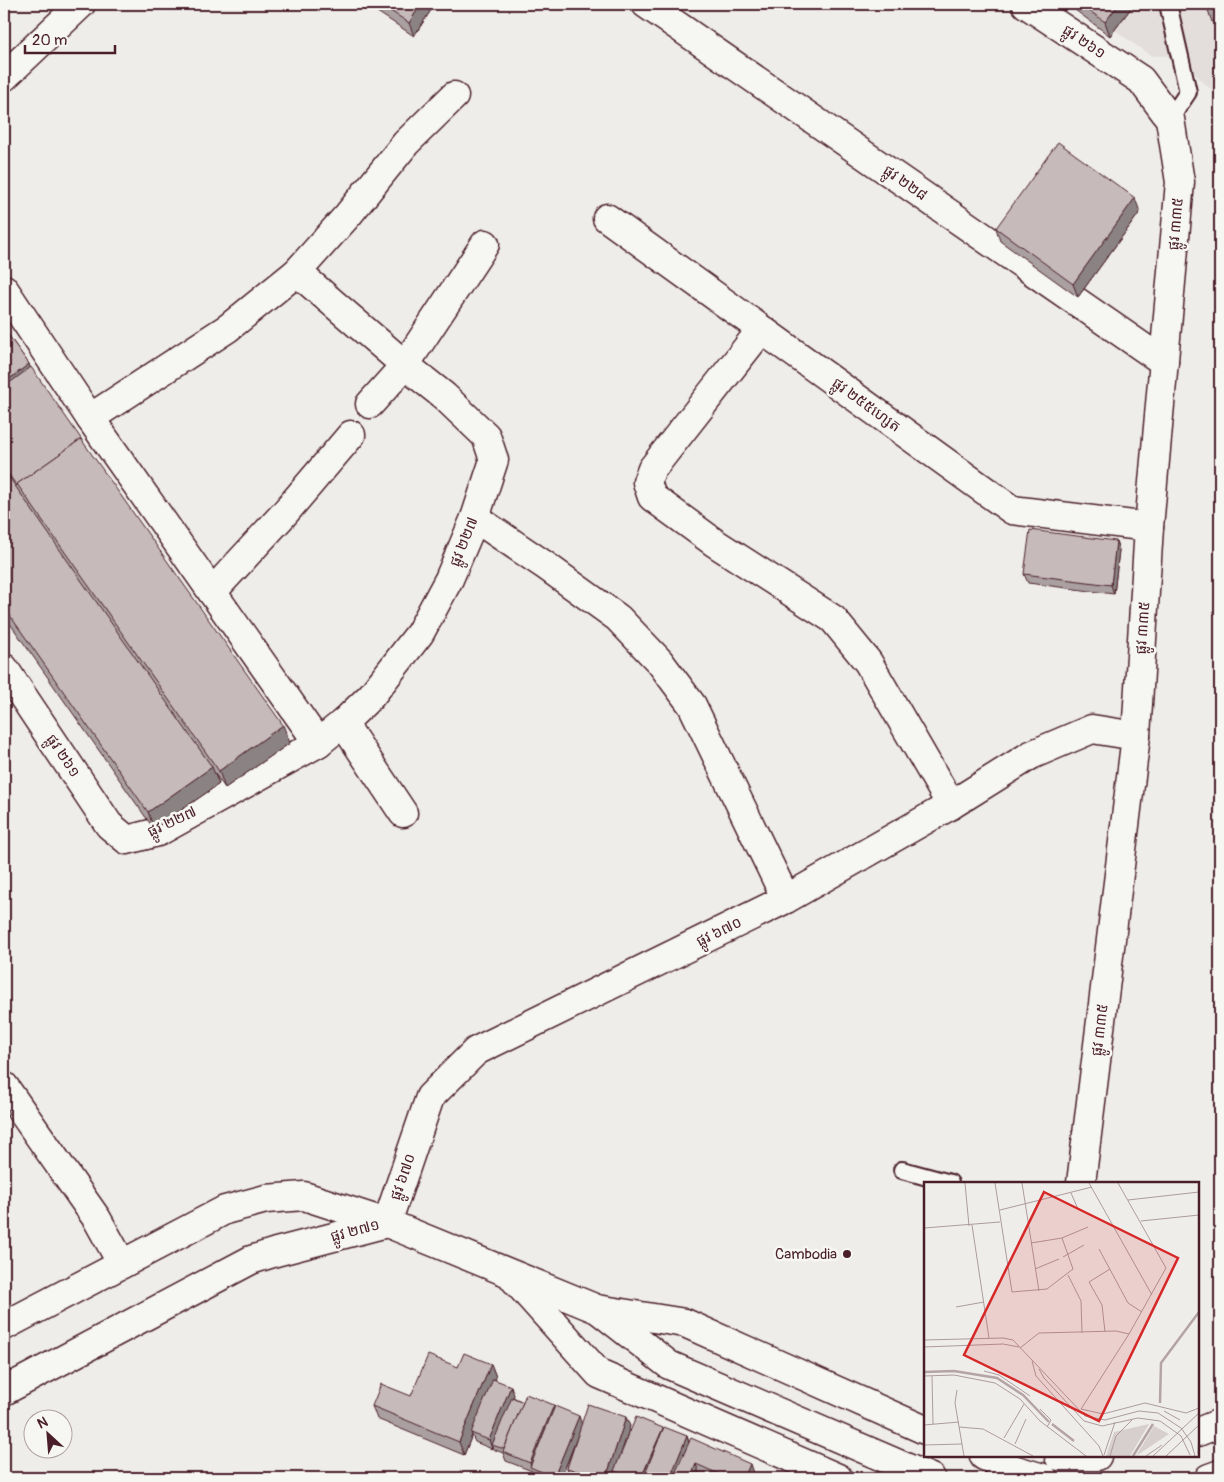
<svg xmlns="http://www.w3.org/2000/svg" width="1224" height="1482" font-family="Pangolin,'Noto Sans Khmer',sans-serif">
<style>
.built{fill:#e3dedc}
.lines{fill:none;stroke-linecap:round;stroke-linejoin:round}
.lane-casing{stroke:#4a1f2b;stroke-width:20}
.street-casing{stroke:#4a1f2b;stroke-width:31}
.primary-casing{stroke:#4a1f2b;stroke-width:31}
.lane{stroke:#f6f6f2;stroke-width:16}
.street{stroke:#f6f6f2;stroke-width:28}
.primary{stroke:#f6f6f2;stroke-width:28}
.wall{fill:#aaa0a1;stroke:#4a1f2b}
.shaded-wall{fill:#8b8283;stroke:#4a1f2b}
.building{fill:#c6babb;stroke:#4a1f2b}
.poi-dot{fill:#4a1f2b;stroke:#f6f6f2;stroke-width:2}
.labels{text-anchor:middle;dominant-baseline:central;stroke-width:5;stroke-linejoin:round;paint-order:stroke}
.street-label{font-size:15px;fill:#4a1f2b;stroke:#f6f6f2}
.poi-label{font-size:15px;fill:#4a1f2b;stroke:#f6f6f2;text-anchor:end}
.inset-river{fill:none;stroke:#b4a4a5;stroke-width:2.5}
.inset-road{fill:none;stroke:#ad9b9e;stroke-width:1}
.view{fill:#d62828;fill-opacity:0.15;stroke:#d62828;stroke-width:2.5}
.inset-edge{fill:none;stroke:#4a1f2b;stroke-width:2.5}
</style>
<rect width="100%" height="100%" fill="#efedea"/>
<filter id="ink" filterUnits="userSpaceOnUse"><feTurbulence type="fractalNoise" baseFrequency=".02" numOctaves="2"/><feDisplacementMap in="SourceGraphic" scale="10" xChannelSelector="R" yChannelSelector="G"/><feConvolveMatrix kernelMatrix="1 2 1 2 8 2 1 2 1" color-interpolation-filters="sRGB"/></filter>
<g filter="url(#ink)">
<path class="built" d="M1078 4H1220V98L1176 56H1151Z"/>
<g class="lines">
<defs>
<g id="lane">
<path d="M1168 4 1188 92 1170 119"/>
<path d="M902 1170 950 1183"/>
</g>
<g id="street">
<path d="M646 4 1164 362"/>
<path d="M1026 4 1141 80 1170 119 1180 182 1149 527 1136 736 1081 1183"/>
<path d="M4 77 81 4"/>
<path d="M607 218 1012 510 1149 527"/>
<path d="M4 289 90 418 318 743"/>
<path d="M761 330 652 469 647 482 652 497 715 543 833 619 868 662 951 805"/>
<path d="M370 404 405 365 485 244"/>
<path d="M90 418 228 328 297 272 348 215 406 143 454 96"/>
<path d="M475 518 546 566 618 618 660 662 692 705 786 899"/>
<path d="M212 592 283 515 351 435"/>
<path d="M4 668 109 825 127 840 158 832 318 743 343 723 371 696 420 633 449 579 475 518 494 460 486 436 444 396 405 365 297 272"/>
<path d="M343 723 403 813"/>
<path d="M4 1086 97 1219 122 1264"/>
<path d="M387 1223 430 1097 476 1051 786 899 951 805 1031 755 1092 729 1136 736"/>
</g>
<g id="primary">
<path d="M514 1279 599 1374 838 1478"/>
<path d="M600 1311 669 1365 931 1478"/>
<path d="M4 1326 225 1210 266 1199 304 1196 387 1223 597 1309 685 1323 925 1430"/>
<path d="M4 1391 251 1260 276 1252 387 1223"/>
<path d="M1198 1432 1220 1423"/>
<path d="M984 1456 1016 1470 1043 1478"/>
<path d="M1059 1456H1097"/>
<path d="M1209 1478 1220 1474"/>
</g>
</defs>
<use href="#lane" class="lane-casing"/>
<use href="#street" class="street-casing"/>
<use href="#primary" class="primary-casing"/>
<use href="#lane" class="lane"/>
<use href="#street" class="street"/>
<use href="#primary" class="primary"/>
</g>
<g class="wall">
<path d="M365 4H435L414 36Z"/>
<path d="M1067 4H1134L1110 36Z"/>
<path d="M1206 4H1220V20L1212 22Z"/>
<path d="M1140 212 1078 297 1000 241 996 228Z"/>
<path d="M4 329 29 364 30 368 290 743 225 788 215 774 219 784 154 829 4 615Z"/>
<path d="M1116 541 1119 550 1114 594 1028 583 1024 574Z"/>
<path d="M4 1100 9 1114 4 1116Z"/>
<path d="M491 1364 496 1377 495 1379 514 1395 513 1397 523 1402 554 1407 582 1423 630 1426 619 1459 663 1428V1429L687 1436 689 1442 753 1473 751 1478H711L699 1473 698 1475 706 1478H616L614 1473 613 1478H574L570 1477 567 1468 575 1443 561 1478H539L533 1476 532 1471 506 1461 503 1453 493 1449V1447L492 1449 475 1442 472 1435 464 1455 377 1419 372 1406 411 1396 458 1367Z"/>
</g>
<g class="shaded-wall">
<path d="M421 4H435L414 36 409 23Z"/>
<path d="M1119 4H1134L1110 36 1105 22Z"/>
<path d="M1135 198 1140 212 1078 297 1073 284Z"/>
<path d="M29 364 34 378 4 400V383Z"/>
<path d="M1116 541 1119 550 1114 594 1111 585Z"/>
<path d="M283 725 290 743 225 788 219 771Z"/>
<path d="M212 767 219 784 154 829 148 812Z"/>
<path d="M491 1364 496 1377 473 1433H471L472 1435 464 1455 459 1442Z"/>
<path d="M511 1386 514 1395 494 1445H492L493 1447 492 1449 489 1440Z"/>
<path d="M554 1405 557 1414 531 1467 530 1463Z"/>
<path d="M579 1416 582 1425 561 1478H555L554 1477Z"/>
<path d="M626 1417 630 1426 615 1472 614 1471V1473L613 1478H606Z"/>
<path d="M663 1428 666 1437 649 1478H641Z"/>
<path d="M687 1436 690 1446 677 1478H670Z"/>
<path d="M696 1464 699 1473 697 1478H690Z"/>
<path d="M750 1464 753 1473 751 1478H744Z"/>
</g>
<g class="building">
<path d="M380 4H421L409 23Z"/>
<path d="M1080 4H1119L1105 22Z"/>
<path d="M1206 4H1220L1208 9Z"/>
<path d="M1058 142 1135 198 1073 284 996 228Z"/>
<path d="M4 329 29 364 4 383Z"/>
<path d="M31 367 82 440 81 439 17 484V486L4 468V387Z"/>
<path d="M81 439 283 725 219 771 17 484Z"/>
<path d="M4 470 212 767 148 812 4 607Z"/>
<path d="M1030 530 1116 541 1111 585 1024 574Z"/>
<path d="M464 1353 491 1364 459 1442 372 1406 381 1384 411 1396 428 1355 458 1367Z"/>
<path d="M493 1379 511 1386 489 1440 471 1433Z"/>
<path d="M526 1394 554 1405 530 1463 503 1452Z"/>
<path d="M512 1397 523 1402 504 1449 492 1445Z"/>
<path d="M588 1404 626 1417 606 1478H599L567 1468Z"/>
<path d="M555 1406 579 1416 554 1477 530 1467Z"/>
<path d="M636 1417 663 1428 641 1478H631L614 1471Z"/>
<path d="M664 1427 687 1436 670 1478H643Z"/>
<path d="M691 1438 750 1464 744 1478H728L696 1464 690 1478H673Z"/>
<path d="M696 1474 706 1478H695Z"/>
</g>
</g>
<circle class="poi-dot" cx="847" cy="1254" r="5"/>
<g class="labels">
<g class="street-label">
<text transform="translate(1084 42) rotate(34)">ផ្លូវ ២៦១</text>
<text transform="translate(905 183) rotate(35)">ផ្លូវ ២២៨</text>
<text transform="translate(1176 224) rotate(-85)">ផ្លូវ ៣៣៥</text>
<text transform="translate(866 405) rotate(36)">ផ្លូវ ២៥៥ហ្សេត</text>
<text transform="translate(464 542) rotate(-68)">ផ្លូវ ២២៧</text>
<text transform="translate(1143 628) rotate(-86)">ផ្លូវ ៣៣៥</text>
<text transform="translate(63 756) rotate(56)">ផ្លូវ ២៦១</text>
<text transform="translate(172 822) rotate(-25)">ផ្លូវ ២២៧</text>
<text transform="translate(719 932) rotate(-26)">ផ្លូវ ៦៧០</text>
<text transform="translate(1100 1030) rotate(-83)">ផ្លូវ ៣៣៥</text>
<text transform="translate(403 1177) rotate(-71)">ផ្លូវ ៦៧០</text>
<text transform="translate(355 1231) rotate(-15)">ផ្លូវ ២៧១</text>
</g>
<g class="poi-label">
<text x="837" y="1254">Cambodia</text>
</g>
</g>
<g transform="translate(924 1182)">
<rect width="275" height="275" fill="#efedea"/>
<path d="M225 242 206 274H182L190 250ZM230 244 245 252 212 274Z" fill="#d7cfce"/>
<path class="inset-river" d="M0 190 30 189 73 196 99 213 125 240M236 221 237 181 275 130M128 242 150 259M209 274 229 242"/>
<path class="inset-road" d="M41 1 45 44M71 1 88 110 123 107 149 87 138 56M98 1 115 109M165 1 228 113M147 11 154 27M204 18 275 10M76 28 168 5M217 39 275 33M48 43 65 156M0 46 76 40M107 61 138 56 164 45M175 67 204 121 218 130M139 75 160 63M111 87 135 77M144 93 157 119 158 151M32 125 60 120M181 150 178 123 165 100 186 87M0 158 79 156 89 158 161 234 181 238 215 229 234 231 257 246 267 260 271 274M0 165 79 162 95 165M96 166 115 151 192 149 205 152M108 179 112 194 175 264 179 274M115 187 120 196 160 239 178 244 214 236 236 239 257 254 266 273M60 189 75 193 106 214M0 194 30 193 71 201 96 217 116 239 162 274M8 194 9 242M33 208 31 221 40 274M116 227 127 238 123 245M157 227 205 152 242 86 194 1M157 227 179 232 221 221 262 231 275 226M240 229 256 238M0 243 35 240M35 245 59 247 109 274M80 256 100 222M91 262 102 237M0 263 38 262M274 272 275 246M180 273 191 240M186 274 192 254 208 238M222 274 238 263M229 274 275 231M242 274 275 243"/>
<path class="view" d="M120 10 254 76 175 239 40 173Z"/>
<rect width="275" height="275" class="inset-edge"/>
</g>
<rect width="1224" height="1482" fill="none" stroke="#f6f6f2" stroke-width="20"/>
<rect x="10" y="10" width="1204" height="1462" fill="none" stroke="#4a1f2b" stroke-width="2" filter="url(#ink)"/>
<g transform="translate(48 1434) rotate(334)"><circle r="24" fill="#f6f6f2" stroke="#b1a0a2"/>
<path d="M0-4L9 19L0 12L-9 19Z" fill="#4a1f2b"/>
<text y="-8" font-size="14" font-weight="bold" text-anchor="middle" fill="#4a1f2b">N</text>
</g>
<path d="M25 45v8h90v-8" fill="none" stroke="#4a1f2b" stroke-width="2.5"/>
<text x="32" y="45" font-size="15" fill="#4a1f2b" stroke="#f6f6f2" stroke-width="4" paint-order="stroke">20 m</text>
</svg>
